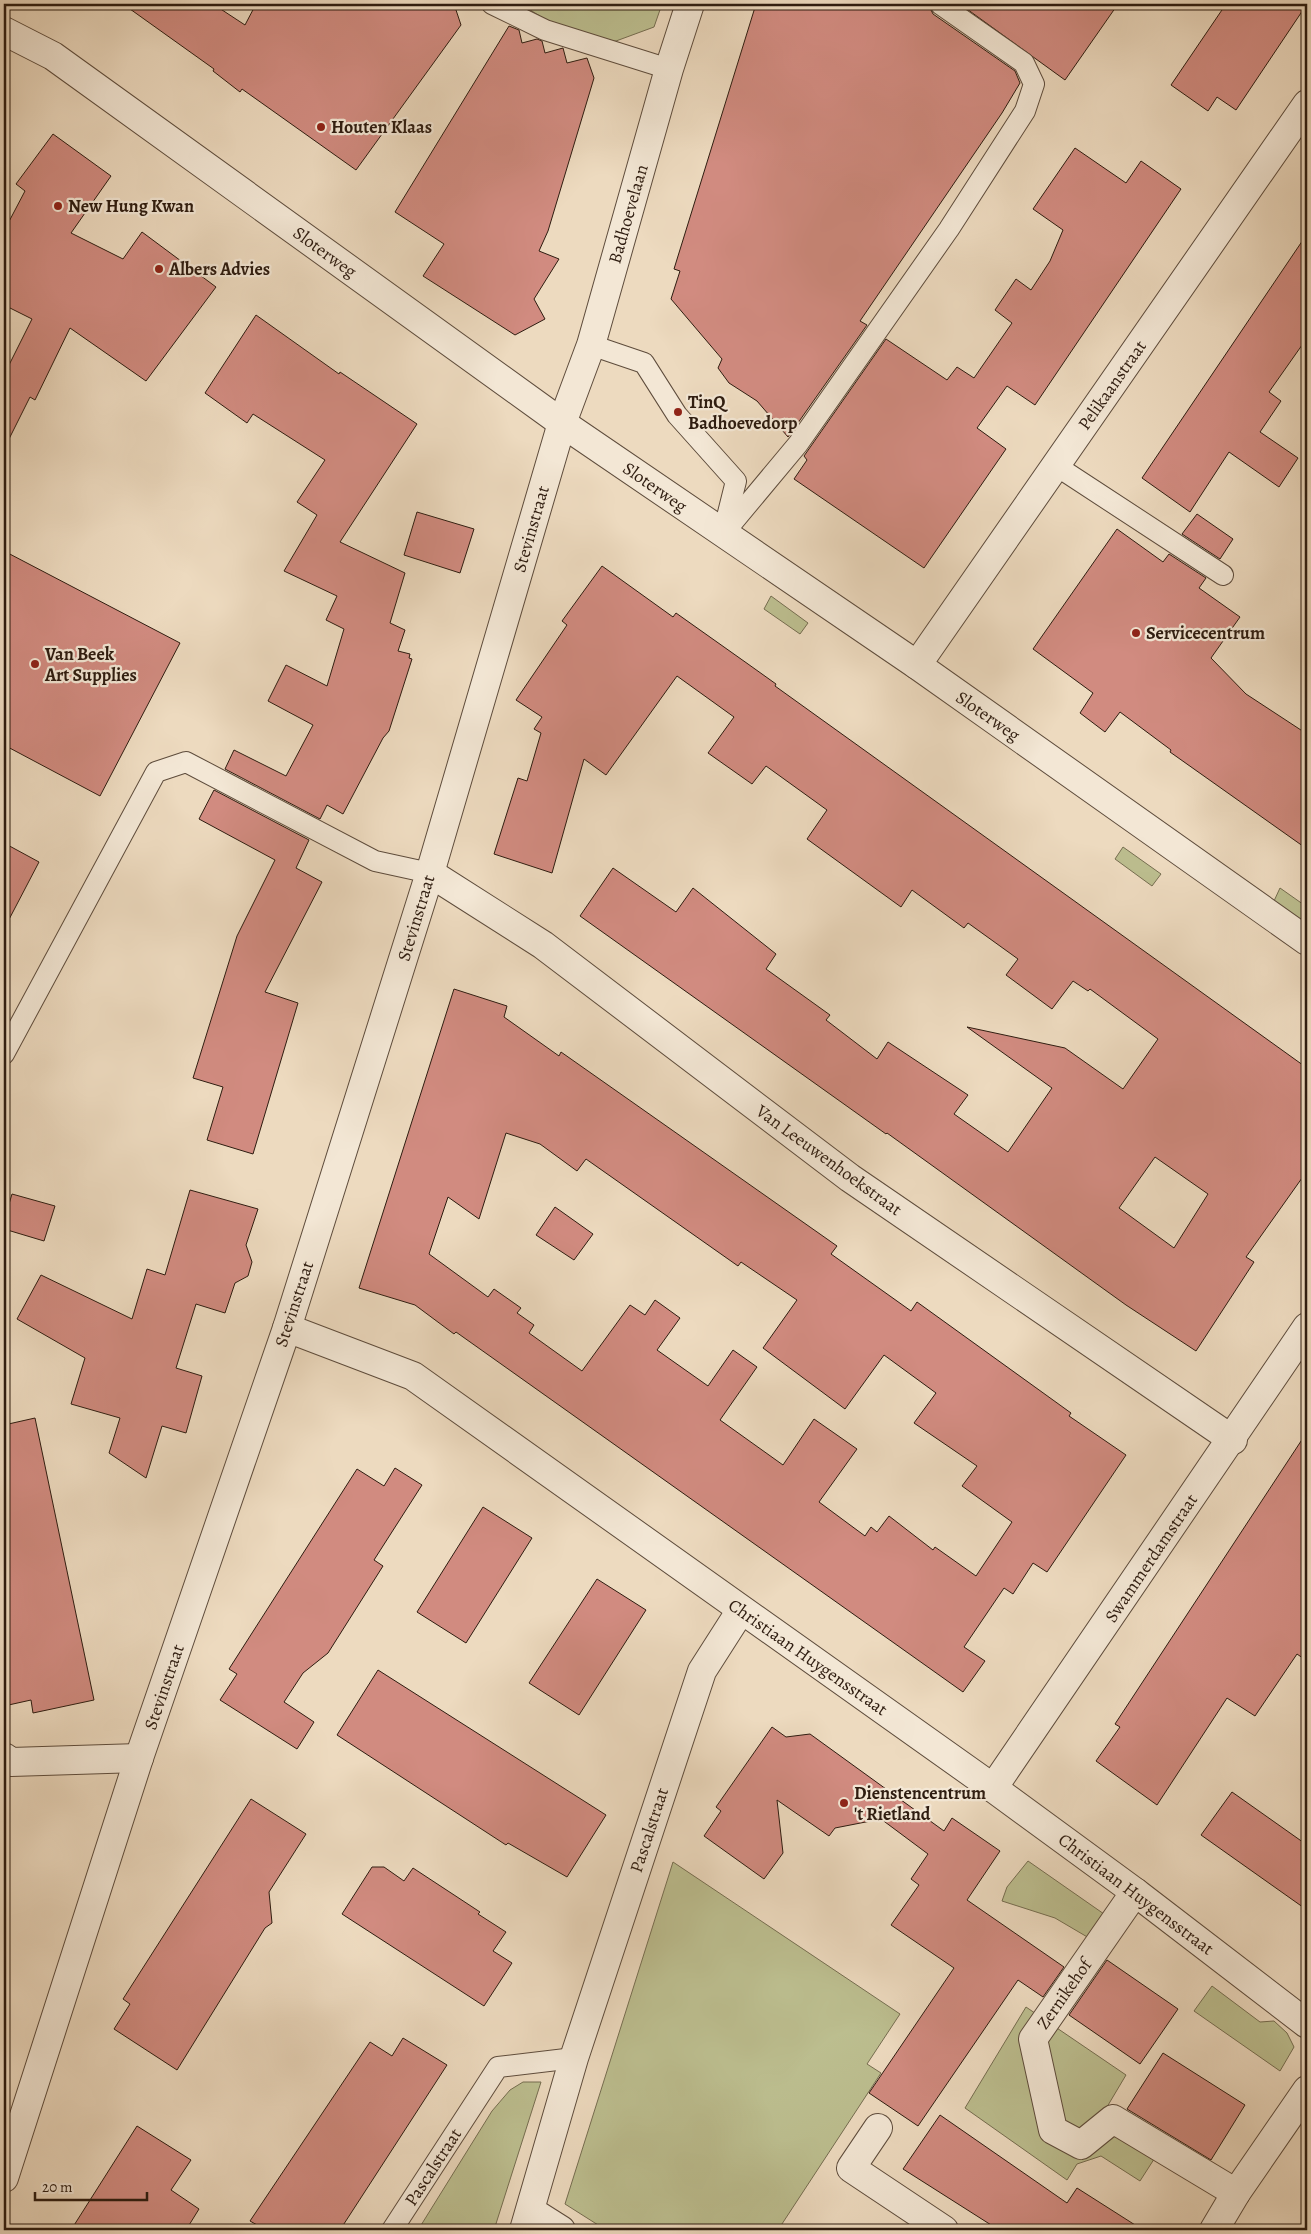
<svg xmlns="http://www.w3.org/2000/svg" width="1311" height="2234" font-family="Alegreya,serif">
<style>
.green{fill:#bcbe8f;stroke:#756d50}
.building{fill:#d18b80;stroke:#2e1c10;fill-rule:evenodd}
.lines{fill:none;stroke-linecap:round;stroke-linejoin:round}
.service-casing{stroke:#5e4c3c;stroke-width:22}
.pedestrian-casing{stroke:#5e4c3c;stroke-width:30}
.minor-casing{stroke:#5e4c3c;stroke-width:30}
.tertiary-casing{stroke:#5e4c3c;stroke-width:30}
.service{stroke:#f3e7d5;stroke-width:20}
.pedestrian{stroke:#f3e7d5;stroke-width:28}
.minor{stroke:#f3e7d5;stroke-width:28}
.tertiary{stroke:#f3e7d5;stroke-width:28}
.poi-dot{fill:#8f2418;stroke:#f3e7d5;stroke-width:2}
.labels{text-anchor:middle;dominant-baseline:central;stroke-width:4.5;stroke-linejoin:round;paint-order:stroke}
.poi-label{font-size:18px;font-weight:bold;fill:#2e1c10;stroke:#f3e7d5;text-anchor:start}
.street-label{font-size:18px;fill:#2e1c10;stroke:#f3e7d5}
</style>
<rect width="100%" height="100%" fill="#eddabf"/>
<filter id="stains"><feTurbulence type="fractalNoise" baseFrequency=".004" numOctaves="4"/><feColorMatrix values="0 0 0 0 .2 0 0 0 0 .09 0 0 0 0 .02 0 0 0 .5 -.17"/></filter>
<radialGradient id="worn" r=".72"><stop offset=".6" stop-color="#630" stop-opacity="0"/><stop offset="1" stop-color="#630" stop-opacity=".3"/></radialGradient>
<g class="green">
<path d="M521 4H662L654 27 616 41 601 42 549 22Z"/>
<path d="M771 596 808 623 800 634 764 609Z"/>
<path d="M1123 847 1161 874 1152 886 1115 859Z"/>
<path d="M1280 888 1307 907V927L1274 901Z"/>
<path d="M1028 1861 1104 1914 1089 1938 1055 1918 1002 1901 1007 1887Z"/>
<path d="M673 1862 900 2014 867 2064 881 2073 778 2230H606L565 2204Z"/>
<path d="M1212 1986 1260 2022 1274 2021 1287 2033 1294 2047 1280 2071 1194 2011Z"/>
<path d="M1026 2007 1126 2075 1101 2117 1158 2153 1140 2181 1101 2156 1077 2164 1067 2180 965 2108Z"/>
<path d="M523 2082H541L494 2230H418L492 2111 510 2090Z"/>
</g>
<g class="building">
<path d="M123 4H213L245 25 256 4H454L461 25 356 170 242 89 240 92 213 71 214 69Z"/>
<path d="M756 4H928L933 14 1015 71 1020 83 1002 113 860 321 867 325 788 437 757 401 729 383 718 368 722 359 671 299 680 271 674 269Z"/>
<path d="M960 4H1118L1065 80Z"/>
<path d="M1226 4H1307L1236 110 1217 97 1208 111 1171 85Z"/>
<path d="M509 26 519 30 522 43 537 39 542 41 545 53 563 48 567 63 587 58 594 78 548 231 539 251 559 259 534 299 545 319 515 335 423 276 444 244 395 212Z"/>
<path d="M53 134 111 176 71 233 123 259 142 232 216 287 146 381 70 328 35 400 30 397 4 449V375L32 319 4 305V231L25 191 16 184Z"/>
<path d="M1075 148 1126 183 1141 161 1181 189 1035 405 1007 386 977 428 1006 449 924 568 794 479 807 460 804 456 886 339 947 380 957 367 974 378 1012 323 995 310 1016 279 1031 290 1050 261 1063 230 1033 209Z"/>
<path d="M1307 234V338L1269 392 1281 401 1260 432 1298 458 1279 487 1229 452 1190 512 1142 478Z"/>
<path d="M256 315 339 374 340 372 417 424 340 542 405 573 390 623 405 630 398 651 410 654 409 658 412 659 389 731 383 738 343 814 327 805 320 819 225 769 234 750 286 776 313 725 268 701 286 665 327 686 344 629 326 620 337 596 284 571 317 515 297 502 325 460 253 414 247 423 205 393Z"/>
<path d="M417 512 474 529 460 573 404 555Z"/>
<path d="M1197 514 1233 539 1220 559 1182 534Z"/>
<path d="M1117 529 1163 562 1169 554 1206 578 1199 588 1240 617 1211 658 1246 694 1307 734V849L1170 752 1171 750 1120 712 1105 732 1080 713 1093 693 1033 649Z"/>
<path d="M4 551 180 643 100 796 4 745Z"/>
<path d="M602 566 673 617 676 613 748 664 776 684 775 686 1307 1068V1171L1246 1257 1254 1262 1196 1351 1126 1305 887 1133 886 1134 580 916 613 868 676 912 693 888 776 954 766 969 830 1015 826 1020 877 1059 888 1042 968 1095 954 1114 1008 1152 1052 1088 967 1027 1065 1048 1123 1089 1158 1039 1090 989 1088 991 1073 981 1052 1009 1006 975 1018 959 968 923 964 928 912 890 901 907 807 839 827 810 766 766 752 784 708 753 734 717 677 676 606 775 584 759 552 873 494 854 518 778 527 781 541 733 534 729 542 717 516 700 567 625 562 621ZM1155 1157 1208 1194 1174 1248 1119 1208Z"/>
<path d="M214 790 309 840 296 868 322 882 265 992 298 1003 253 1154 207 1140 223 1087 193 1078 237 936 275 860 199 819Z"/>
<path d="M4 843 39 862 4 929Z"/>
<path d="M454 989 507 1006 504 1017 559 1056 561 1052 837 1246 831 1254 911 1311 917 1302 1071 1413 1069 1416 1126 1455 1047 1572 1033 1563 1013 1594 1004 1588 964 1647 985 1661 963 1692 456 1332 454 1334 415 1305 359 1288ZM506 1133 540 1144 577 1171 586 1159 738 1266 741 1262 797 1300 763 1348 845 1409 884 1355 936 1393 914 1423 977 1466 962 1486 1012 1522 976 1576 935 1547 933 1550 889 1516 877 1532 871 1527 865 1536 819 1502 857 1449 814 1419 783 1465 720 1420 757 1367 733 1350 708 1386 657 1350 680 1318 655 1300 645 1315 630 1305 582 1371 529 1333 534 1325 517 1313 521 1308 494 1289 488 1297 429 1254 448 1197 479 1219Z"/>
<path d="M190 1190 258 1209 246 1245 252 1262 248 1276 235 1283 225 1313 196 1304 176 1368 202 1376 186 1433 162 1426 146 1478 109 1453 120 1418 71 1404 85 1358 17 1319 41 1275 132 1319 147 1269 165 1275Z"/>
<path d="M12 1194 55 1206 44 1241 4 1229V1221Z"/>
<path d="M555 1207 593 1234 574 1260 536 1235Z"/>
<path d="M35 1418 94 1700 33 1713 31 1700 4 1706V1425Z"/>
<path d="M1307 1432V1661L1297 1654 1255 1716 1227 1698 1157 1805 1096 1761 1120 1727 1115 1724Z"/>
<path d="M395 1468 422 1485 374 1560 383 1566 328 1653 303 1673 284 1702 314 1722 297 1749 220 1700 237 1674 229 1669 357 1469 384 1486Z"/>
<path d="M483 1507 532 1538 466 1643 417 1612Z"/>
<path d="M597 1579 646 1610 579 1715 529 1683Z"/>
<path d="M378 1670 606 1815 567 1877 508 1843 506 1845 337 1735Z"/>
<path d="M772 1727 786 1737 810 1734 944 1831 952 1818 1000 1851 967 1900 1064 1967 1043 1997 1018 1980 918 2126 869 2093 954 1968 891 1925 919 1885 911 1879 928 1854 881 1819 835 1828 829 1836 777 1800 783 1853 764 1879 704 1836 721 1811 716 1807Z"/>
<path d="M1232 1792 1307 1845V1910L1201 1835Z"/>
<path d="M251 1799 306 1834 269 1892 272 1923 265 1928 177 2070 114 2029 130 2004 123 1999Z"/>
<path d="M372 1867H384L404 1881 413 1868 480 1912 478 1914 506 1932 493 1951 512 1963 484 2006 342 1914Z"/>
<path d="M1107 1960 1178 2009 1140 2064 1069 2015Z"/>
<path d="M403 2038 447 2065 340 2230H266L250 2221 370 2042 392 2056Z"/>
<path d="M1163 2053 1245 2105 1211 2160 1127 2109Z"/>
<path d="M940 2115 1067 2203 1077 2188 1143 2230H999L903 2169Z"/>
<path d="M137 2126 191 2160 171 2190 199 2209 186 2230H71Z"/>
</g>
<g class="lines">
<defs>
<g id="service">
<path d="M492 4 545 30 669 69"/>
<path d="M591 345 644 363 677 415 736 481 724 529"/>
<path d="M1055 465 1223 575"/>
<path d="M723 534 798 444 949 229 1025 111 1034 84 1024 63 940 4"/>
<path d="M4 1054 156 772 186 762 375 861 430 873"/>
<path d="M392 2230 498 2067 574 2058"/>
</g>
<path id="pedestrian" d="M1135 1892 1033 2039 1053 2130 1081 2145 1113 2119 1236 2193"/>
<g id="minor">
<path d="M917 665 1307 104"/>
<path d="M430 873 543 945 850 1178 1233 1440"/>
<path d="M287 1328 413 1376 993 1788 1135 1892 1307 2024"/>
<path d="M4 1757 11 1762 139 1758"/>
<path d="M993 1788 1307 1327"/>
<path d="M878 2128 851 2168 944 2230"/>
<path d="M4 2178 139 1758 287 1328 430 873 562 423 591 345 669 69 690 4"/>
<path d="M531 2211 561 2230"/>
<path d="M524 2230 574 2058 702 1671 741 1610"/>
<path d="M1214 2230 1236 2193 1307 2090"/>
</g>
<path id="tertiary" d="M4 31 53 56 562 423 917 665 1307 941"/>
</defs>
<use href="#service" class="service-casing"/>
<use href="#pedestrian" class="pedestrian-casing"/>
<use href="#minor" class="minor-casing"/>
<use href="#tertiary" class="tertiary-casing"/>
<use href="#service" class="service"/>
<use href="#pedestrian" class="pedestrian"/>
<use href="#minor" class="minor"/>
<use href="#tertiary" class="tertiary"/>
</g>
<g class="poi-dot">
<circle cx="321" cy="127" r="5"/>
<circle cx="58" cy="206" r="5"/>
<circle cx="159" cy="269" r="5"/>
<circle cx="678" cy="412" r="5"/>
<circle cx="1136" cy="633" r="5"/>
<circle cx="35" cy="664" r="5"/>
<circle cx="844" cy="1803" r="5"/>
</g>
<g class="labels">
<g class="poi-label">
<text x="331" y="127">Houten Klaas</text>
<text x="68" y="206">New Hung Kwan</text>
<text x="169" y="269">Albers Advies</text>
<text x="688" y="402">TinQ<tspan x="688" dy="21">Badhoevedorp</tspan></text>
<text x="1146" y="633">Servicecentrum</text>
<text x="45" y="654">Van Beek<tspan x="45" dy="21">Art Supplies</tspan></text>
<text x="854" y="1793">Dienstencentrum<tspan x="854" dy="21">'t Rietland</tspan></text>
</g>
<g class="street-label">
<text transform="translate(628 214) rotate(-74)">Badhoevelaan</text>
<text transform="translate(325 252) rotate(36)">Sloterweg</text>
<text transform="translate(1112 385) rotate(-55)">Pelikaanstraat</text>
<text transform="translate(655 487) rotate(35)">Sloterweg</text>
<text transform="translate(531 529) rotate(-74)">Stevinstraat</text>
<text transform="translate(988 716) rotate(35)">Sloterweg</text>
<text transform="translate(416 918) rotate(-73)">Stevinstraat</text>
<text transform="translate(829 1160) rotate(36)">Van Leeuwenhoekstraat</text>
<text transform="translate(294 1304) rotate(-72)">Stevinstraat</text>
<text transform="translate(1151 1558) rotate(-56)">Swammerdamstraat</text>
<text transform="translate(808 1657) rotate(35)">Christiaan Huygensstraat</text>
<text transform="translate(164 1687) rotate(-71)">Stevinstraat</text>
<text transform="translate(649 1830) rotate(-72)">Pascalstraat</text>
<text transform="translate(1136 1894) rotate(37)">Christiaan Huygensstraat</text>
<text transform="translate(1064 1994) rotate(-55)">Zernikehof</text>
<text transform="translate(433 2167) rotate(-57)">Pascalstraat</text>
</g>
</g>
<rect width="1311" height="2234" fill="none" stroke="#eddabf" stroke-width="20"/>
<rect x="5" y="5" width="1301" height="2224" fill="none" stroke="#2e1c10" stroke-width="2.5"/>
<rect x="10" y="10" width="1291" height="2214" fill="none" stroke="#2e1c10"/>
<path d="M35 2192v8h112v-8" fill="none" stroke="#2e1c10" stroke-width="2.5"/>
<text x="42" y="2192" font-size="15" fill="#2e1c10" stroke="#f3e7d5" stroke-width="4" paint-order="stroke">20 m</text>
<rect width="100%" height="100%" filter="url(#stains)"/>
<rect width="100%" height="100%" fill="url(#worn)"/>
</svg>
